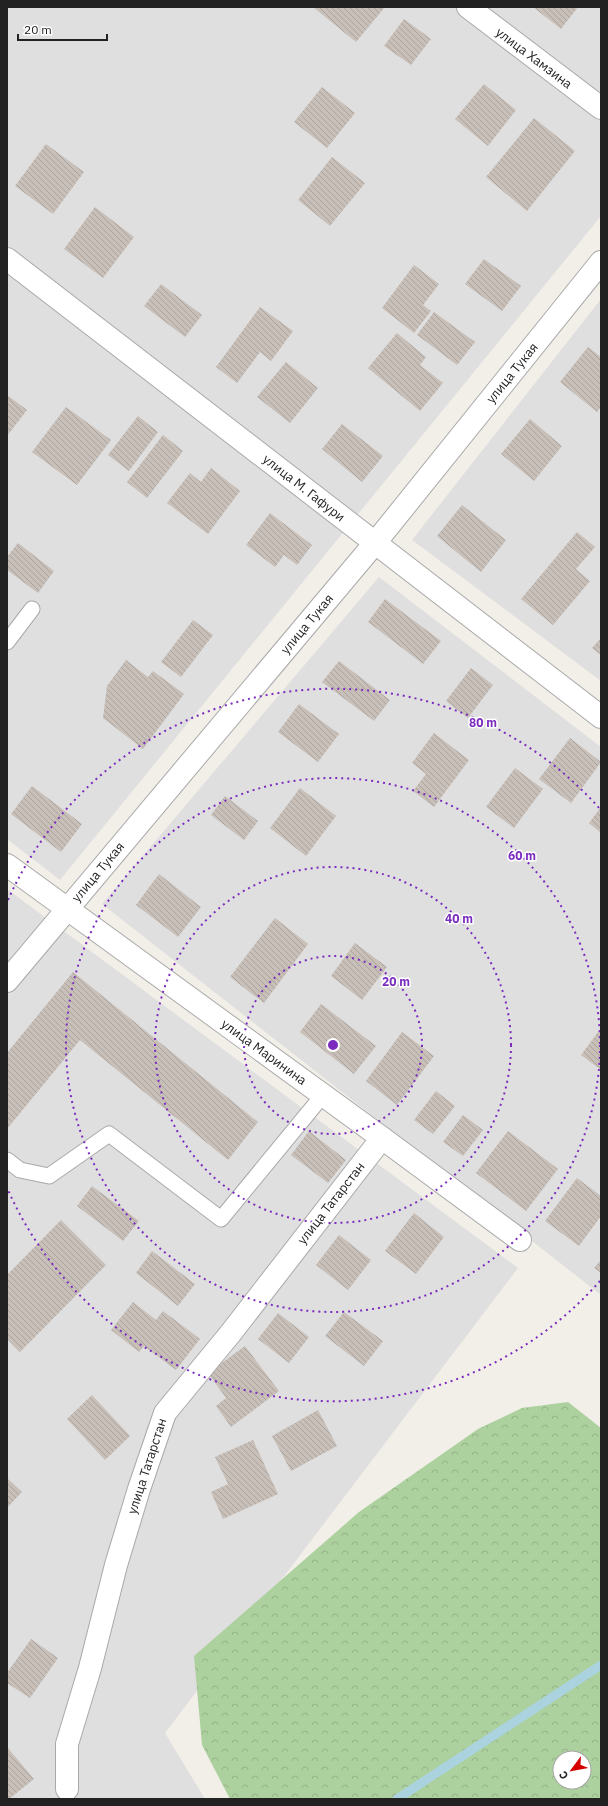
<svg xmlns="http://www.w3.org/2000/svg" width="608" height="1806" font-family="'IBM Plex Sans',sans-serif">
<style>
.residential{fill:#e0dfdf}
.forest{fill:url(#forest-crowns);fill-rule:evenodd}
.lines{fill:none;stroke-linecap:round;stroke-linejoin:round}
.stream{stroke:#aad3df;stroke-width:9}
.building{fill:url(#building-back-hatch)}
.lane-casing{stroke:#a9a9a9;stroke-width:17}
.street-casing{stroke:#a9a9a9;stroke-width:24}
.lane{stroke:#fff;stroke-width:15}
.street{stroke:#fff;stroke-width:22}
.ring{fill:none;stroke:#7b2cbf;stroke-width:2;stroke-dasharray:2 4}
.labels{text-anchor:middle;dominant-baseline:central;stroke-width:3;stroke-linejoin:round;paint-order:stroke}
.street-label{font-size:13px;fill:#222;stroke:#fff}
.centre{fill:#7b2cbf;stroke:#fff;stroke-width:2}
.ring-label{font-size:12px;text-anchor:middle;font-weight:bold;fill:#7b2cbf;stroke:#fff;stroke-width:3;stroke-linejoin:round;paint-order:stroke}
</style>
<defs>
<pattern id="forest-crowns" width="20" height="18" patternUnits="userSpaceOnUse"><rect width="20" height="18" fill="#add19e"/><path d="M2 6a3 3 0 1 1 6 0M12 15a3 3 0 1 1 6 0" fill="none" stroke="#95b388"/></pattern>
<pattern id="building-back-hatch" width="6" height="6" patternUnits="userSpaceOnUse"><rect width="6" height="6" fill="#c7bfb8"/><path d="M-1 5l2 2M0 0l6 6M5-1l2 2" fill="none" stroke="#aba49e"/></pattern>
</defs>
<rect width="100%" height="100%" fill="#f2efe9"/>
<g class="residential">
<path d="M7 7H601V216L60 880 7 839Z"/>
<path d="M601 299V681L412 540Z"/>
<path d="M379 577 601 747V1295L102 904Z"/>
<path d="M7 889 518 1268 165 1733 205 1799H7Z"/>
</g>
<path class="forest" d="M568 1402 601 1428V1799H230L202 1745 194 1656 359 1512 478 1429 522 1408ZM560 1758H584V1782H560Z"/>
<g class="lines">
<path class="stream" d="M397 1799 601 1665"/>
</g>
<g class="building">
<path d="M313 7H385L356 42Z"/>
<path d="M533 7H578L561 29Z"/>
<path d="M404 19 431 39 411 65 384 46Z"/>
<path d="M484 84 516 110 488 146 455 119Z"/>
<path d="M322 87 355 113 327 148 294 122Z"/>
<path d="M534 118 575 151 527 211 486 177Z"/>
<path d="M46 144 84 172 53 214 15 186Z"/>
<path d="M332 157 365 183 330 226 298 200Z"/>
<path d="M95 207 134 237 103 278 64 249Z"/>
<path d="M484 259 521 286 502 311 465 284Z"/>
<path d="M414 265 439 284 423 305 431 311 414 333 382 308Z"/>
<path d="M161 284 202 315 185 337 144 306Z"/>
<path d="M260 307 293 331 271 361 260 352 237 383 216 367Z"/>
<path d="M434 312 475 342 457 365 417 335Z"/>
<path d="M397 333 426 357 420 365 443 383 420 411 368 368Z"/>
<path d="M588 347 601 357V407L597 412 560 382Z"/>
<path d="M286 362 318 388 290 423 257 397Z"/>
<path d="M7 395 27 410 7 436Z"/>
<path d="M66 407 111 440 77 485 32 452Z"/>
<path d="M138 416 158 432 129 471 108 455Z"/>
<path d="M530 419 562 446 534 481 501 454Z"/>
<path d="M342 424 383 456 362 482 322 449Z"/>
<path d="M163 435 183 451 147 498 127 482Z"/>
<path d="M211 468 240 491 208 534 167 503 190 473 201 482Z"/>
<path d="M462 505 506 540 481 572 437 536Z"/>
<path d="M270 513 312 545 297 565 284 555 275 567 246 545Z"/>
<path d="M577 532 595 547 576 569 590 581 553 625 521 599Z"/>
<path d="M18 543 54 571 38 593 7 570V557Z"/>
<path d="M385 599 441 641 423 664 368 622Z"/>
<path d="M193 620 213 635 181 677 161 662Z"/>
<path d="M601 638V655L592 648Z"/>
<path d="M126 660 148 677 153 671 184 694 143 749 103 718 107 686Z"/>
<path d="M339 661 390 700 374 721 322 682Z"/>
<path d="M471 668 493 685 468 718 446 701Z"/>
<path d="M299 704 339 734 318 762 278 732Z"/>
<path d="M434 733 469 760 434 807 413 791 426 774 412 763Z"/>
<path d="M570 738 601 762 571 803 539 779Z"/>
<path d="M515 768 543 789 514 828 486 807Z"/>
<path d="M32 786 82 824 61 852 11 814Z"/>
<path d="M300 788 336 816 306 856 270 828Z"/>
<path d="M225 796 258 821 244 840 211 815Z"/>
<path d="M601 807V833L589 823Z"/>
<path d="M159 874 201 907 178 937 136 905Z"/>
<path d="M275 918 308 944 264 1003 230 977Z"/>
<path d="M355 943 387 967 362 1000 331 976Z"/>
<path d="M73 972 258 1122 228 1160 80 1040 7 1129V1053Z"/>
<path d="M321 1004 376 1046 354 1074 300 1032Z"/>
<path d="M601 1028V1070L581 1055Z"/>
<path d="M402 1032 434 1056 397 1105 366 1081Z"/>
<path d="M436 1091 455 1106 433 1134 414 1120Z"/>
<path d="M463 1115 483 1130 463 1156 443 1142Z"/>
<path d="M309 1131 346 1160 328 1183 291 1155Z"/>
<path d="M508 1131 558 1169 526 1211 476 1173Z"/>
<path d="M577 1178 601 1196V1216L579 1246 545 1221Z"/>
<path d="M92 1186 139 1221 123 1241 77 1206Z"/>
<path d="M414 1213 444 1237 416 1274 385 1251Z"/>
<path d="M61 1220 106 1265 20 1352 7 1339V1275Z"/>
<path d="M339 1235 371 1260 348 1290 316 1265Z"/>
<path d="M152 1251 195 1284 178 1306 136 1273Z"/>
<path d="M601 1260V1273L594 1268Z"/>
<path d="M133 1302 156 1320 163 1311 200 1339 176 1370 144 1346 139 1352 111 1330Z"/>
<path d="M344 1312 383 1341 364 1366 325 1336Z"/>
<path d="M278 1313 309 1337 289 1363 258 1339Z"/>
<path d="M245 1346 279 1391 231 1427 216 1406 226 1398 208 1373Z"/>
<path d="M92 1395 130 1436 105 1460 67 1419Z"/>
<path d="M318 1410 337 1446 291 1471 272 1436Z"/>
<path d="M253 1440 278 1494 223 1519 211 1492 228 1484 215 1457Z"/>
<path d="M7 1478 22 1492 7 1508Z"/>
<path d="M31 1639 58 1658 30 1698 7 1683V1673Z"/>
<path d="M7 1747 34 1779 9 1799H7Z"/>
</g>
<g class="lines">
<defs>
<g id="lane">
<path d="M7 642 32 609"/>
<path d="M7 1160 20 1170 49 1176 109 1134 221 1219 323 1095"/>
</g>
<g id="street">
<path d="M468 7 601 108"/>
<path d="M7 259 601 717"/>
<path d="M7 865 382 1138 520 1240"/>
<path d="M7 981 375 543 601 262"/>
<path d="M67 1789V1744L90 1668 116 1565 139 1489 165 1413 230 1334 382 1138"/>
</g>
</defs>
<use href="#lane" class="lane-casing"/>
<use href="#street" class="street-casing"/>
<use href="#lane" class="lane"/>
<use href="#street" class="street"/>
</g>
<g class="ring">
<circle cx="333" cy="1045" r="89"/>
<circle cx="333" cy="1045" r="178"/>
<circle cx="333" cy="1045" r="267"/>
<path d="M600 1281A356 356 0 0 1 8 1190M8 900A356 356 0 0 1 600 809"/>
</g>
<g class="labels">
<g class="street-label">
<text transform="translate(534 58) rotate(37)">улица Хамзина</text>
<text transform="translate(512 373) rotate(-51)">улица Тукая</text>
<text transform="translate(304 488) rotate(38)">улица М. Гафури</text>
<text transform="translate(307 624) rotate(-50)">улица Тукая</text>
<text transform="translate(98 872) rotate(-50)">улица Тукая</text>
<text transform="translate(264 1052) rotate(36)">улица Маринина</text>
<text transform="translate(331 1203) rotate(-52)">улица Татарстан</text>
<text transform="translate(147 1466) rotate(-72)">улица Татарстан</text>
</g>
</g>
<circle cx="333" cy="1045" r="6" class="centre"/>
<g class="ring-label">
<text x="483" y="727">80 m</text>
<text x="522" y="860">60 m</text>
<text x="459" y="923">40 m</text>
<text x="396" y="986">20 m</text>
</g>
<rect width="608" height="1806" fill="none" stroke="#222222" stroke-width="16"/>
<g transform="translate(572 1770) rotate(238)"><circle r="19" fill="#ffffff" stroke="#a7a7a7"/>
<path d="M0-3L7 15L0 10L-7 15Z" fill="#d40000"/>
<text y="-6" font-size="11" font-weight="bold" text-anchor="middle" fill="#222222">С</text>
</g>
<path d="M18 34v6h89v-6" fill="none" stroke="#222222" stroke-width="2"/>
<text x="24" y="34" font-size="12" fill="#222222" stroke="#ffffff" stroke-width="3" paint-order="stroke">20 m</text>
</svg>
